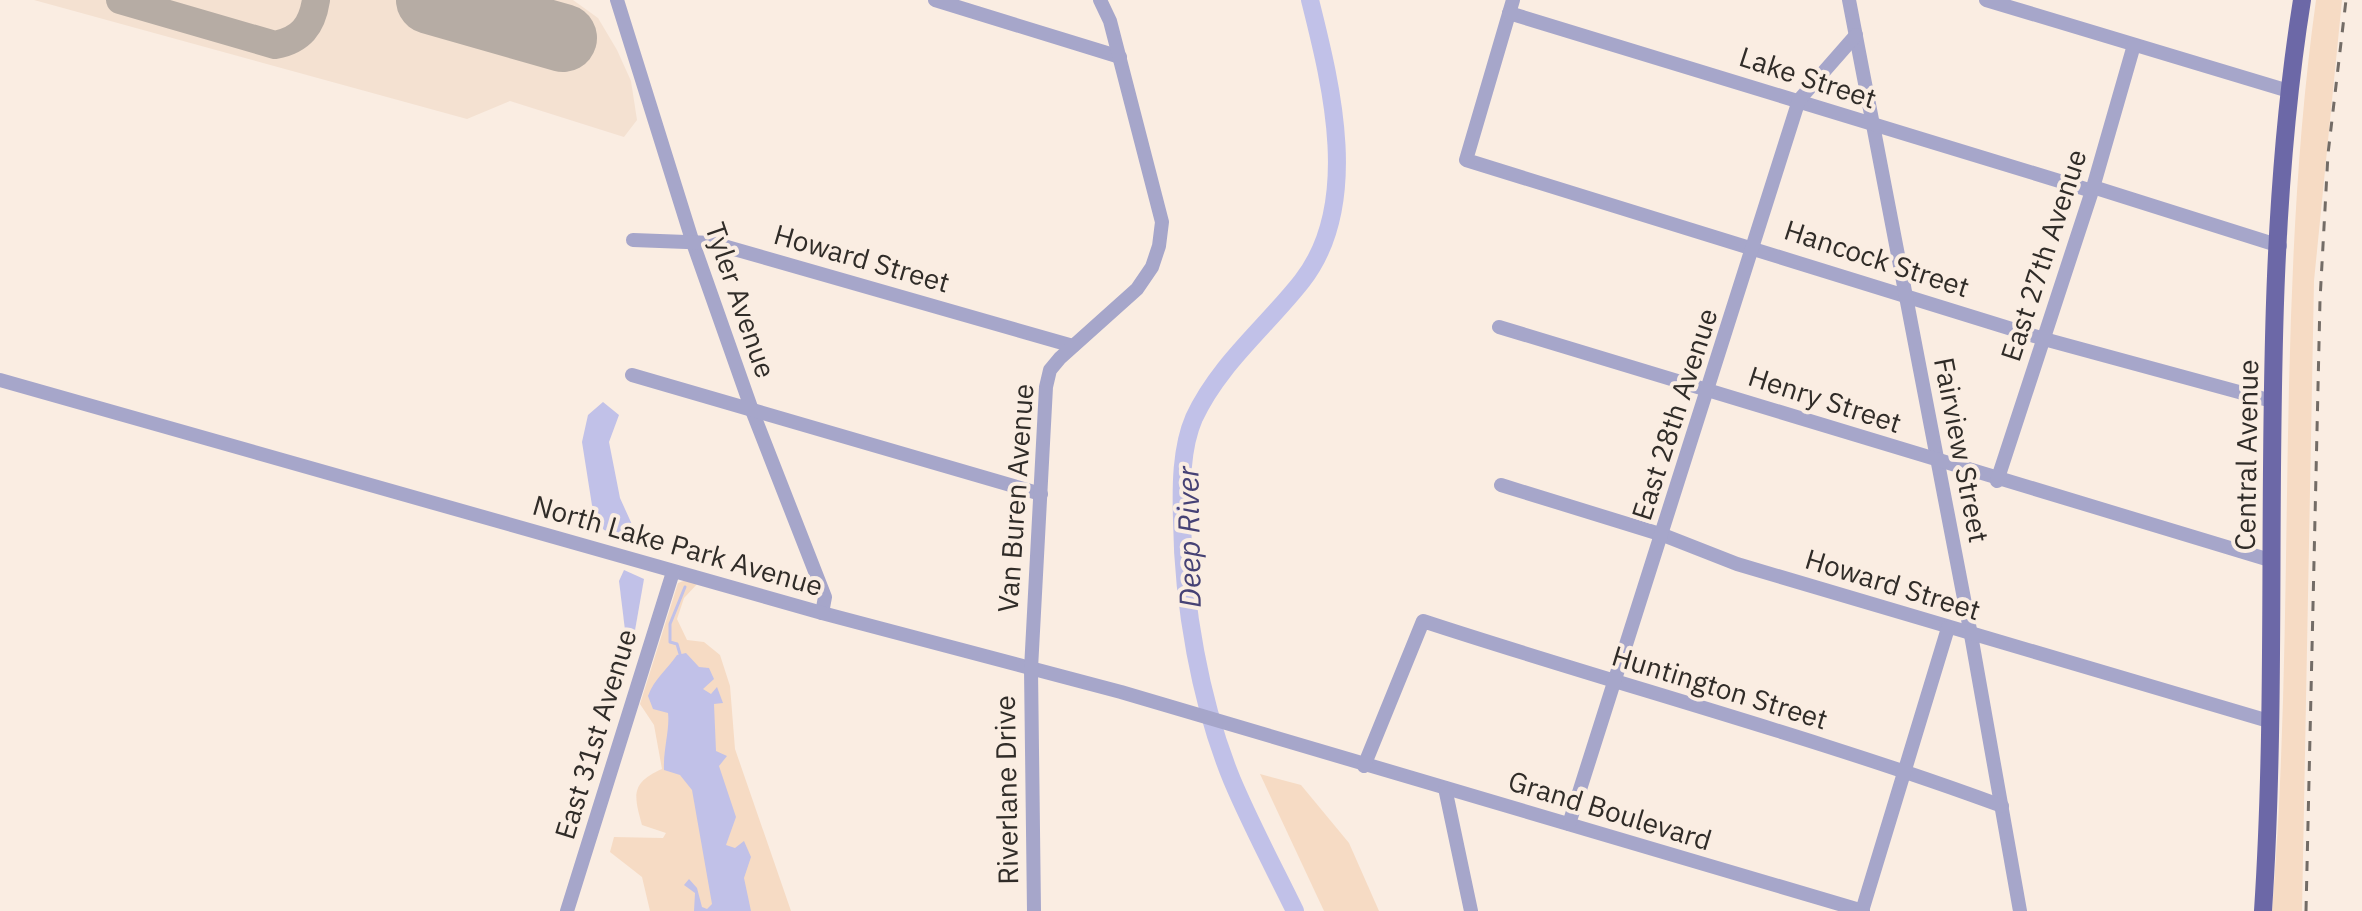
<svg xmlns="http://www.w3.org/2000/svg" width="2362" height="911" font-family="'IBM Plex Sans',sans-serif">
<style>
.built{fill:#f4e1d1}
.green{fill:#f6dbc4}
.water{fill:#c1c1e8}
.lines{fill:none;stroke-linecap:round;stroke-linejoin:round}
.stream{stroke:#c1c1e8;stroke-width:3}
.river{stroke:#c1c1e8;stroke-width:18}
.taxiway{stroke:#b6aca4;stroke-width:28}
.runway{stroke:#b6aca4;stroke-width:68}
.minor{stroke:#a6a6ca;stroke-width:14}
.major{stroke:#6c68a7;stroke-width:18}
.rail{stroke:#736c66;stroke-width:3;stroke-dasharray:10 10;stroke-linecap:butt}
.labels{text-anchor:middle;dominant-baseline:central;stroke-width:8;stroke-linejoin:round;paint-order:stroke}
.street-label{font-size:28px;fill:#302c28;stroke:#faede2}
.water-label{font-size:30px;font-style:italic;fill:#464275;stroke:#faede2}
</style>
<rect width="100%" height="100%" fill="#faede2"/>
<path class="built" d="M34 0H573L598 18 617 50 631 81 637 120 624 137 510 101 467 119Z"/>
<g class="green">
<path d="M2316 0H2342L2314 281 2302 911H2272C2297 608 2274 302 2316 0Z"/>
<path d="M686 580 699 582 684 598 677 619 687 640 704 642 720 655 730 686 735 749 791 911H650L642 877 610 852 614 837 663 838 666 833 642 825C634 796 630 783 662 769L654 725 640 704 678 583Z"/>
<path d="M1260 774 1301 785 1349 843 1379 911H1324Z"/>
</g>
<g class="water">
<path d="M603 402 619 415 609 442 620 498 639 540 604 530 594 518 582 442 588 415Z"/>
<path d="M624 570 644 579 634 636 625 630 619 581Z"/>
<path d="M686 653 699 667 709 668 714 679 703 689 711 694 717 687 723 703 714 704 716 751 727 756 719 766 736 817 726 845 735 848 744 841 751 857 744 878 751 911H694L695 893 684 885 689 879 697 888 702 907 707 909 712 904 692 790 680 775 664 770C663 750 670 729 668 713L653 709 648 696C654 679 667 670 677 655Z"/>
</g>
<g class="lines">
<path class="stream" d="M680 654 677 644 670 642V624L685 587"/>
<path class="river" d="M1295 911C1274 868 1251 825 1232 780 1200 702 1183 604 1182 520 1181 487 1181 448 1194 418 1219 364 1266 327 1302 281 1362 204 1331 84 1310 0"/>
<path class="taxiway" d="M120 0 275 45C301 40 312 26 316 0"/>
<path class="runway" d="M430 0 563 38"/>
<g class="minor">
<path d="M617 0 693 243 753 413 825 597 822 613"/>
<path d="M935 0 1120 57"/>
<path d="M1513 0 1466 160 2044 339 2272 401"/>
<path d="M1849 0 1971 635 2020 911"/>
<path d="M1986 0 2289 91"/>
<path d="M1509 13 2092 191"/>
<path d="M2093 187 2280 246"/>
<path d="M633 240 713 243 1073 346"/>
<path d="M1499 327 2273 561"/>
<path d="M632 375 1041 494"/>
<path d="M0 380 822 613 1121 692 1863 911"/>
<path d="M1997 481 2092 191 2134 45"/>
<path d="M1501 485 1663 535 1737 564 2272 722"/>
<path d="M1364 766 1423 621C1615 684 1812 736 2002 806"/>
<path d="M1445 788 1471 911"/>
<path d="M1569 824 1799 100 1856 35"/>
<path d="M567 911 673 572"/>
<path d="M1034 911 1031 669 1046 387 1050 370 1060 358 1137 289 1152 267 1159 246 1162 222 1110 21 1100 0"/>
<path d="M1862 911 1948 628"/>
</g>
<path class="major" d="M2263 911C2283 609 2254 299 2302 0"/>
<path class="rail" d="M2306 911 2320 300 2328 154 2346 0"/>
</g>
<g class="labels">
<g class="street-label">
<text transform="translate(1808 77) rotate(18)">Lake Street</text>
<text transform="translate(2043 255) rotate(-72)">East 27th Avenue</text>
<text transform="translate(862 258) rotate(16)">Howard Street</text>
<text transform="translate(1877 258) rotate(18)">Hancock Street</text>
<text transform="translate(741 300) rotate(71)">Tyler Avenue</text>
<text transform="translate(1825 399) rotate(18)">Henry Street</text>
<text transform="translate(1674 414) rotate(-72)">East 28th Avenue</text>
<text transform="translate(1962 450) rotate(79)">Fairview Street</text>
<text transform="translate(2246 455) rotate(-89)">Central Avenue</text>
<text transform="translate(1015 498) rotate(-86)">Van Buren Avenue</text>
<text transform="translate(678 545) rotate(16)">North Lake Park Avenue</text>
<text transform="translate(1893 584) rotate(17)">Howard Street</text>
<text transform="translate(1720 687) rotate(17)">Huntington Street</text>
<text transform="translate(595 734) rotate(-73)">East 31st Avenue</text>
<text transform="translate(1006 790) rotate(-91)">Riverlane Drive</text>
<text transform="translate(1610 810) rotate(17)">Grand Boulevard</text>
</g>
<g class="water-label">
<text transform="translate(1188 537) rotate(-91)">Deep River</text>
</g>
</g>
</svg>
